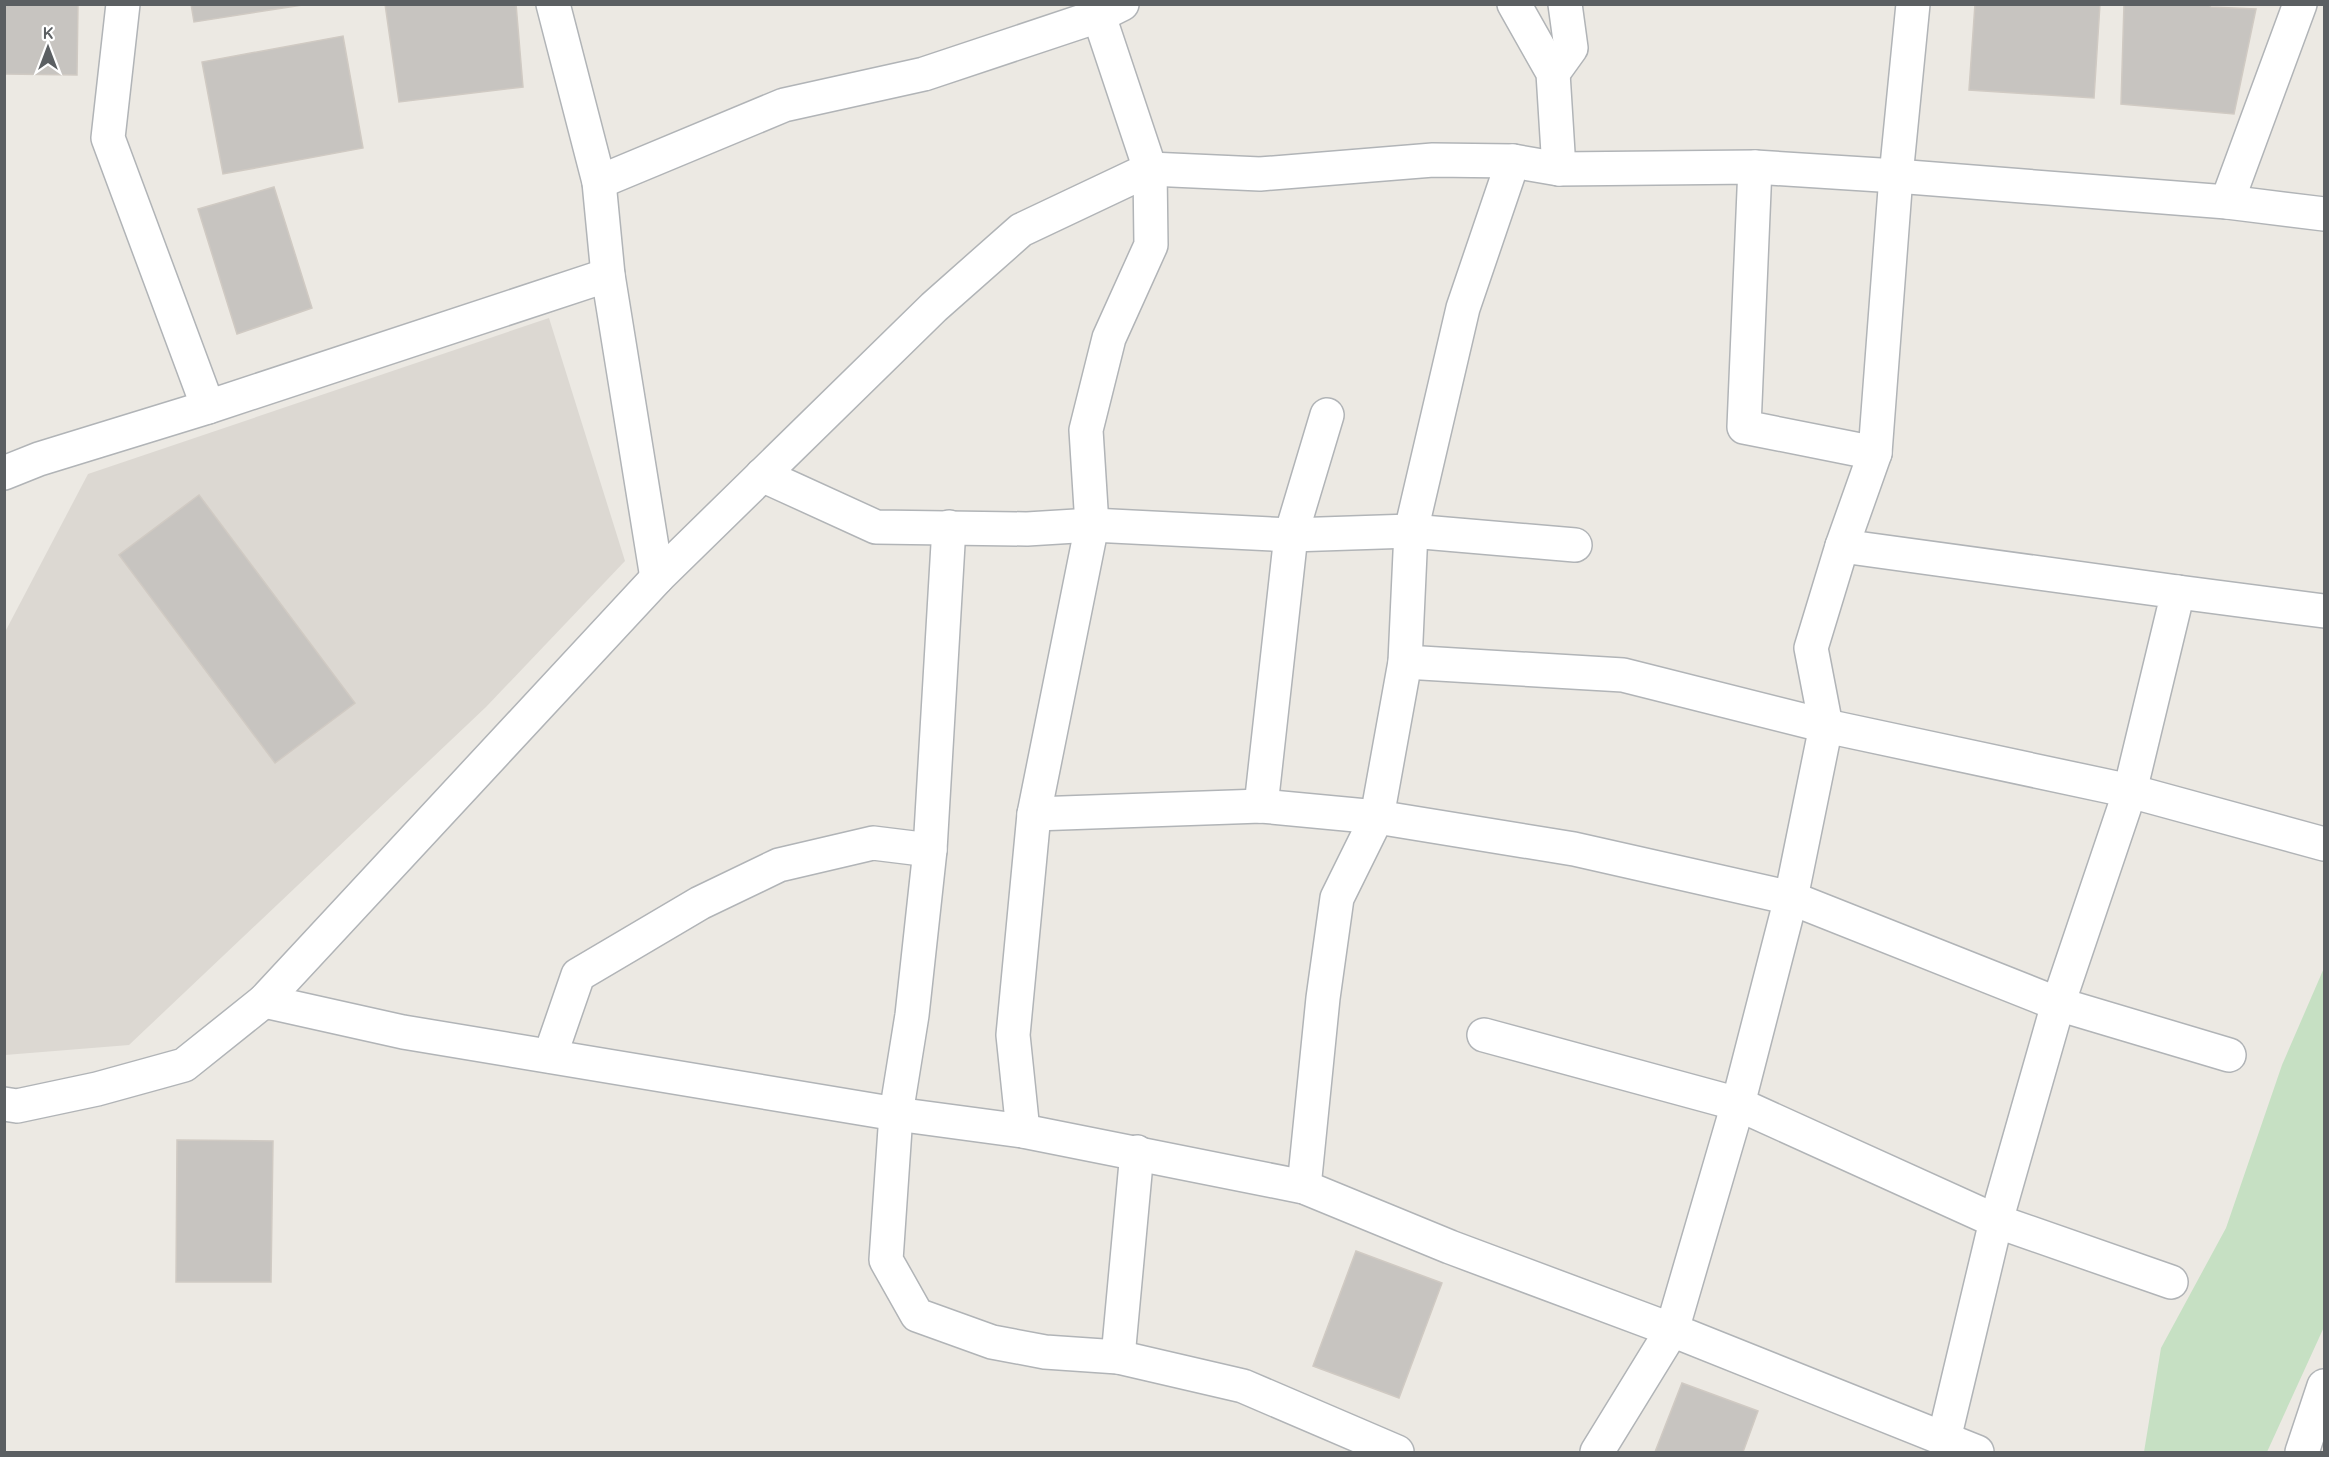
<svg xmlns="http://www.w3.org/2000/svg" width="2329" height="1457" font-family="Quicksand,sans-serif">
<style>
.education{fill:#dcd8d2}
.green{fill:#c6e0c3}
.building{fill:#c7c4c0;stroke:#d0cac3;stroke-width:1.5}
.lines{fill:none;stroke-linecap:round;stroke-linejoin:round}
.minor-casing{stroke:#b1b4b7;stroke-width:36}
.minor{stroke:#fff;stroke-width:33}
</style>
<rect width="100%" height="100%" fill="#ece9e3"/>
<path class="education" d="M549 318 625 561 486 707 129 1045 5 1055V632L88 474Z"/>
<path class="green" d="M2324 968V1327L2267 1452H2144L2161 1348 2226 1228 2282 1065Z"/>
<g class="building">
<path d="M4 4H78L77 75 4 74Z"/>
<path d="M191 4H309L194 22Z"/>
<path d="M385 4H516L523 87 399 102Z"/>
<path d="M1975 4H2100L2094 98 1969 90Z"/>
<path d="M2124 4H2207L2211 7 2256 9 2234 114 2121 104Z"/>
<path d="M343 36 363 148 223 174 202 62Z"/>
<path d="M274 187 312 308 237 334 198 209Z"/>
<path d="M199 495 355 703 275 763 119 555Z"/>
<path d="M177 1140 273 1141 271 1282H176Z"/>
<path d="M1356 1251 1442 1283 1399 1398 1313 1366Z"/>
<path d="M1682 1383 1758 1411 1743 1452H1655Z"/>
</g>
<g class="lines">
<defs>
<g id="minor">
<path d="M123 4 108 138 208 407"/>
<path d="M553 4 599 182 608 275 657 578"/>
<path d="M1514 4 1553 73 1559 169"/>
<path d="M1553 73 1571 48 1565 4"/>
<path d="M1755 167 1744 427 1875 453"/>
<path d="M599 182 784 105 924 74 1098 16 1122 4"/>
<path d="M2227 202 2300 4"/>
<path d="M4 473 39 459 208 407 608 275"/>
<path d="M762 475 876 527 1027 529 1092 525 1291 535 1411 531 1575 545"/>
<path d="M949 527 930 850 912 1015 896 1114 886 1260 917 1315 992 1342 1045 1352 1118 1357 1243 1386 1397 1452"/>
<path d="M1842 546 2178 592 2130 791 2058 1004 1996 1221 1944 1439"/>
<path d="M2178 592 2324 611"/>
<path d="M1405 662 1623 675 1826 726 2130 791 2324 844"/>
<path d="M1261 806 1291 535 1327 415"/>
<path d="M1034 814 1261 806 1377 817 1574 849 1791 898 2058 1004 2229 1055"/>
<path d="M264 1001 403 1032 896 1114 1023 1131 1304 1187 1450 1247 1672 1330 1977 1452"/>
<path d="M1484 1035 1738 1104 1996 1221 2171 1282"/>
<path d="M550 1056 578 975 700 903 779 865 873 843 930 850"/>
<path d="M4 1104 17 1106 97 1089 184 1065 264 1001 657 578 934 307 1021 230 1150 169 1260 174 1433 160 1513 161 1559 169 1755 167 1896 176 2227 202 2324 214"/>
<path d="M1023 1131 1013 1035 1034 814 1092 525 1086 430 1109 338 1151 245 1150 169 1095 4"/>
<path d="M1304 1187 1323 998 1337 898 1377 817 1405 662 1411 531 1463 308 1513 161"/>
<path d="M1118 1357 1137 1152"/>
<path d="M1597 1452 1672 1330 1738 1104 1791 898 1826 726 1811 648 1842 546 1875 453 1896 176 1913 4"/>
<path d="M2302 1452 2324 1386"/>
</g>
</defs>
<use href="#minor" class="minor-casing"/>
<use href="#minor" class="minor"/>
</g>
<rect width="2329" height="1457" fill="none" stroke="#5b5f62" stroke-width="12"/>
<g transform="translate(48 48)" stroke="#ffffff" stroke-width="4.5" paint-order="stroke">
<path d="M0-4.5L10 22L0 15L-10 22Z" fill="#5b5f62"/>
<text y="-9" font-size="16" font-weight="bold" text-anchor="middle" fill="#5b5f62">K</text>
</g>
</svg>
